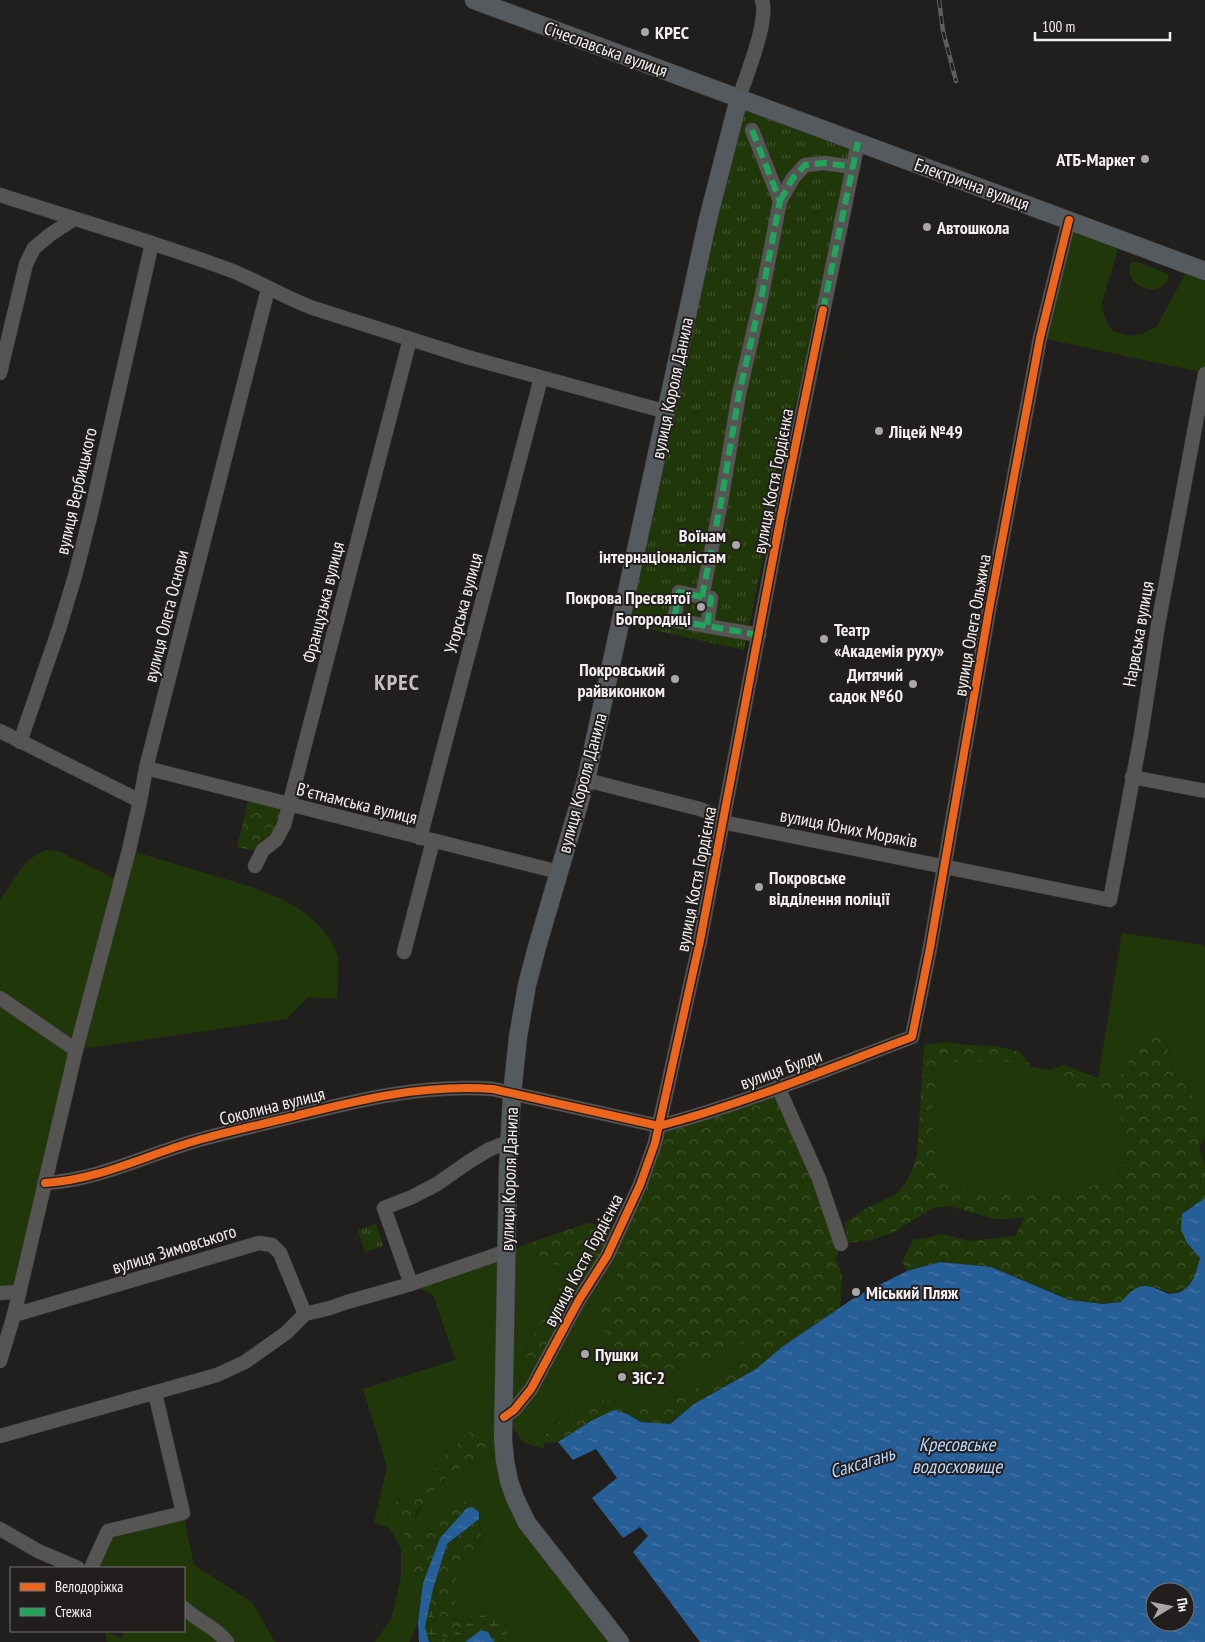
<svg xmlns="http://www.w3.org/2000/svg" width="1205" height="1642" font-family="'PT Sans Narrow',sans-serif">
<style>
.grass{fill:#1f3709}
.forest{fill:url(#forest-crowns)}
.wetland{fill:url(#wetland-marsh)}
.park{fill:url(#park-tufts)}
.water{fill:url(#water-ripples);fill-rule:evenodd}
.lines{fill:none;stroke-linecap:round;stroke-linejoin:round}
.minor-casing{stroke:#3c3b3a;stroke-width:15}
.major-casing{stroke:#3c3b3a;stroke-width:19}
.minor{stroke:#565554;stroke-width:14}
.major{stroke:#545a5d;stroke-width:18}
.rail-casing{stroke:#5f5e5e;stroke-width:4.5}
.rail{stroke:#221e1d;stroke-width:2.5;stroke-dasharray:8;stroke-linecap:butt}
.quiet{stroke:#20a55d;stroke-width:6;stroke-dasharray:12 6;stroke-linecap:butt}
.cycleway-casing{stroke:#221e1d;stroke-width:11}
.cycleway{stroke:#eb651d;stroke-width:8}
.poi-dot{fill:#aaa7a6;stroke:#221e1d;stroke-width:2}
.labels{text-anchor:middle;dominant-baseline:central;stroke-width:4;stroke-linejoin:round;paint-order:stroke}
.poi-label{font-size:18px;font-weight:bold;fill:#f3f0ef;stroke:#221e1d;text-anchor:start}
.street-label{font-size:18px;fill:#f3f0ef;stroke:#221e1d}
.water-label{font-size:19px;font-style:italic;fill:#bad9fd;stroke:#221e1d}
.district-label{font-size:22px;font-weight:bold;letter-spacing:1px;fill:#c6c1be;stroke:#221e1d}
</style>
<defs>
<pattern id="forest-crowns" width="20" height="18" patternUnits="userSpaceOnUse" patternTransform="scale(1.25)"><rect width="20" height="18" fill="#1f3709"/><path d="M2 6a3 3 0 1 1 6 0M12 15a3 3 0 1 1 6 0" fill="none" stroke="#40542d"/></pattern>
<pattern id="wetland-marsh" width="20" height="14" patternUnits="userSpaceOnUse" patternTransform="scale(1.25)"><rect width="20" height="14" fill="#1f3709"/><path d="M1 5h8M5 5V1M11 12h8M15 12V8" fill="none" stroke="#40542d"/></pattern>
<pattern id="park-tufts" width="24" height="20" patternUnits="userSpaceOnUse" patternTransform="scale(1.25)"><rect width="24" height="20" fill="#1f3709"/><path d="M3 7l-1-3M5 7V3M7 7l1-3M15 17l-1-3M17 17v-4M19 17l1-3" fill="none" stroke="#40542d"/></pattern>
<pattern id="water-ripples" width="26" height="14" patternUnits="userSpaceOnUse" patternTransform="scale(1.25)"><rect width="26" height="14" fill="#265e97"/><path d="M2 4q2-2 4 0t4 0M15 11q2-2 4 0t4 0" fill="none" stroke="#4675a6"/></pattern>
</defs>
<rect width="100%" height="100%" fill="#211f1e"/>
<g class="grass">
<path d="M1069 220 1121 239 1102 303 1104 315 1108 325 1113 331 1129 336 1142 334 1157 326 1190 265 1205 271V373L1041 338Z"/>
<path d="M1131 262H1138L1168 274 1169 276C1163 302 1120 286 1131 262Z"/>
<path d="M47 850 58 851 120 881 129 850C154 858 180 865 205 873 252 887 318 902 337 954 340 963 337 988 337 999L308 997 287 1019 76 1050 18 1292 0 1293V900C11 884 27 854 47 850Z"/>
<path d="M1122 933 1202 945 1205 948V1139L1199 1147 1200 1106 1190 1091 1175 1076 1168 1044 1132 1051 1125 1072 1114 1079 1098 1078Z"/>
<path d="M978 1061H1002L1050 1070C1067 1092 1077 1083 1097 1094 1124 1109 1134 1142 1121 1168 1118 1174 1112 1179 1108 1184 1069 1190 1028 1195 988 1191 975 1190 962 1187 949 1184L935 1160 932 1119 936 1075 946 1062Z"/>
<path d="M527 1244 545 1263 570 1265 560 1288 530 1341 525 1356 529 1368 607 1256 616 1267 617 1282 600 1312 677 1369 729 1349 759 1335H764L763 1339 745 1360 679 1398 648 1405 597 1400 544 1434V1449L524 1443 504 1417 515 1498 621 1642H509L504 1622 484 1614 471 1621 459 1612 454 1598 457 1572 467 1555 482 1541 479 1519 480 1516 470 1507 466 1509V1501L418 1531 413 1525C422 1498 451 1467 480 1460L458 1442 451 1451 438 1460 434 1469 413 1491 401 1500 384 1508 388 1516 396 1520 411 1548 410 1575 428 1570 423 1583 418 1622 409 1642H375L391 1619 401 1576V1549L390 1529 374 1522 387 1467 363 1389 455 1360 433 1295 411 1284Z"/>
<path d="M183 1513 194 1565 252 1602 275 1642H107L105 1632 121 1638 123 1631H184V1568H91L108 1531Z"/>
</g>
<g class="forest">
<path d="M250 795 290 805 263 850H251L237 847Z"/>
<path d="M1156 1033 1167 1044 1175 1076 1190 1091 1200 1106 1199 1147 1205 1167V1198L1182 1214 1187 1243 1200 1258C1195 1279 1194 1288 1171 1294L1157 1288 1131 1292 1122 1302 1103 1304 1069 1300 991 1267 969 1266 943 1261 907 1271 902 1262 913 1240 926 1238 943 1234 969 1241 1015 1236 1024 1218 994 1219 949 1206 933 1208 894 1232 871 1240 848 1243 845 1222 869 1207 897 1194 910 1176 917 1155 924 1045 946 1042 967 1045 995 1046 1020 1052 1031 1066 1002 1061 946 1062 936 1075 932 1119 935 1160 950 1184C962 1187 975 1190 988 1191 1028 1195 1069 1190 1108 1183 1112 1179 1118 1174 1121 1168 1134 1142 1124 1109 1097 1094 1077 1083 1067 1092 1050 1070L1064 1065 1098 1078 1114 1079 1125 1072 1132 1051 1142 1037Z"/>
<path d="M778 1087 840 1247 836 1259 842 1275 840 1307 782 1347 756 1369 694 1404 669 1424 641 1422 627 1414 591 1421 558 1442 544 1443V1435L580 1407 597 1400 648 1405 679 1398 745 1360 763 1339 764 1335H759C736 1346 679 1375 654 1371 640 1368 625 1359 616 1348 608 1337 599 1327 600 1314 600 1310 603 1307 605 1303 616 1283 624 1276 607 1257L538 1375 529 1368 525 1356 530 1341 560 1288 569 1266 545 1263 527 1244 587 1223 606 1226 615 1239 659 1126Z"/>
<path d="M479 1431 485 1435 490 1444 489 1450 480 1460 468 1464 443 1480 417 1511 413 1525 418 1531C436 1522 446 1503 467 1501L466 1509 440 1538 428 1570 409 1575C411 1550 411 1545 397 1523 392 1516 389 1518 384 1508L401 1500 413 1491 434 1469 438 1460 451 1451 467 1433Z"/>
<path d="M479 1519 482 1541 467 1555 457 1572 454 1598 459 1612 471 1621 454 1634 444 1639 437 1630 430 1603 433 1589 447 1544Z"/>
</g>
<path class="wetland" d="M430 1603 437 1630 444 1639 454 1634 471 1621 484 1614 496 1615 504 1622 509 1642H494L488 1632 481 1630 465 1642H429L425 1627Z"/>
<g class="park">
<path d="M739 98 858 142 823 310 794 408 744 650 621 623Z"/>
<path d="M376 1224 383 1246 365 1252 358 1230Z"/>
</g>
<g class="water">
<path d="M1205 1198V1642H700L633 1552 648 1536 640 1527 623 1538 592 1498 617 1478 596 1449 573 1460 558 1442 591 1421 614 1410 627 1414 641 1422 670 1424 694 1404 756 1369 782 1347 857 1296 907 1271 940 1262 991 1267 1069 1300 1103 1304 1121 1302C1127 1296 1134 1287 1143 1286 1153 1285 1161 1292 1170 1294 1172 1294 1175 1293 1177 1293 1193 1288 1196 1273 1200 1258L1187 1243 1181 1230 1182 1214ZM1155 1592H1185V1622H1155Z"/>
<path d="M470 1507 474 1508 479 1512V1519L447 1544 433 1589 425 1627 429 1642H419L418 1622 423 1583 440 1538 466 1509Z"/>
<path d="M481 1630 488 1632 494 1642H465Z"/>
</g>
<g class="lines">
<defs>
<g id="minor">
<path d="M739 98C746 76 769 21 762 0"/>
<path d="M752 130 780 201 762 294 739 394 721 502 702 597 711 598 707 626 759 635"/>
<path d="M0 195C77 220 154 242 230 270 258 281 284 297 313 308L467 357 667 412"/>
<path d="M780 201 793 178 805 165 825 163 853 167"/>
<path d="M0 373 26 264 34 248 51 234 74 219"/>
<path d="M702 597 679 592 674 620 707 626"/>
<path d="M0 731 140 801 146 768 268 289"/>
<path d="M20 742 59 629 75 576 92 509 152 243"/>
<path d="M146 768 559 872"/>
<path d="M1132 777 1205 791"/>
<path d="M586 780 700 809 718 816 722 822 1110 900 1141 735 1158 625 1205 374"/>
<path d="M420 838 541 378"/>
<path d="M255 866 263 850 276 840 284 825 410 339"/>
<path d="M404 952 433 841"/>
<path d="M0 998 76 1050"/>
<path d="M778 1087 819 1179 841 1244"/>
<path d="M45 1183C98 1180 144 1156 195 1141 226 1132 259 1125 291 1117 358 1100 423 1084 493 1089L659 1126C744 1104 829 1068 912 1037L930 948 989 610 1040 338 1069 220"/>
<path d="M411 1284 384 1208 412 1197 437 1184 467 1163 488 1150 510 1141"/>
<path d="M0 1293 18 1292"/>
<path d="M14 1315 259 1243 272 1245 280 1253 305 1314"/>
<path d="M0 1361 14 1315 76 1050 129 850 140 801"/>
<path d="M504 1417 514 1410 531 1389 579 1300 607 1256 640 1185 655 1143 700 941 781 516 858 142"/>
<path d="M0 1436 217 1375 245 1362 286 1333 305 1314 330 1308 347 1302 411 1284 507 1251"/>
<path d="M0 1529 38 1551 78 1568"/>
<path d="M91 1568 108 1531 183 1513 155 1393"/>
<path d="M184 1608C197 1621 216 1627 227 1642"/>
</g>
<g id="major">
<path d="M474 0 1205 271"/>
<path d="M620 1642 527 1523 515 1498 509 1481 505 1461 503 1439 508 1169 512 1094 518 1037 527 985 537 947 586 780 708 219 739 98"/>
</g>
</defs>
<use href="#minor" class="minor-casing"/>
<use href="#major" class="major-casing"/>
<use href="#minor" class="minor"/>
<use href="#major" class="major"/>
<defs>
<path id="rail" d="M939 0 943 31 956 81"/>
</defs>
<use href="#rail" class="rail-casing"/>
<use href="#rail" class="rail"/>
<g class="quiet">
<path d="M752 130 780 201 762 294 739 394 721 502 702 597 711 598 707 626 759 635"/>
<path d="M780 201 793 178 805 165 825 163 853 167"/>
<path d="M823 310 858 142"/>
<path d="M702 597 679 592 674 620 707 626"/>
</g>
<defs>
<g id="cycleway">
<path d="M45 1183C98 1180 144 1156 195 1141 226 1132 259 1125 291 1117 358 1100 423 1084 493 1089L659 1126C744 1104 829 1068 912 1037L930 948 989 610 1040 338 1069 220"/>
<path d="M504 1417 514 1410 531 1389 579 1300 607 1256 640 1185 655 1143 700 941 781 516 823 310"/>
</g>
</defs>
<use href="#cycleway" class="cycleway-casing"/>
<use href="#cycleway" class="cycleway"/>
</g>
<g class="poi-dot">
<circle cx="645" cy="32" r="5"/>
<circle cx="1145" cy="159" r="5"/>
<circle cx="927" cy="227" r="5"/>
<circle cx="879" cy="431" r="5"/>
<circle cx="736" cy="545" r="5"/>
<circle cx="701" cy="607" r="5"/>
<circle cx="824" cy="639" r="5"/>
<circle cx="675" cy="679" r="5"/>
<circle cx="913" cy="684" r="5"/>
<circle cx="759" cy="887" r="5"/>
<circle cx="856" cy="1292" r="5"/>
<circle cx="585" cy="1354" r="5"/>
<circle cx="622" cy="1377" r="5"/>
</g>
<g class="labels">
<g class="poi-label">
<text x="655" y="32">КРЕС</text>
<text x="1135" y="159" text-anchor="end">АТБ-Маркет</text>
<text x="937" y="227">Автошкола</text>
<text x="889" y="431">Ліцей №49</text>
<text x="726" y="535" text-anchor="end">Воїнам<tspan x="726" dy="21">інтернаціоналістам</tspan></text>
<text x="691" y="597" text-anchor="end">Покрова Пресвятої<tspan x="691" dy="21">Богородиці</tspan></text>
<text x="834" y="629">Театр<tspan x="834" dy="21">«Академія руху»</tspan></text>
<text x="665" y="669" text-anchor="end">Покровський<tspan x="665" dy="21">райвиконком</tspan></text>
<text x="903" y="674" text-anchor="end">Дитячий<tspan x="903" dy="21">садок №60</tspan></text>
<text x="769" y="877">Покровське<tspan x="769" dy="21">відділення поліції</tspan></text>
<text x="866" y="1292">Міський Пляж</text>
<text x="595" y="1354">Пушки</text>
<text x="632" y="1377">ЗіС-2</text>
</g>
<g class="street-label">
<text transform="translate(606 49) rotate(20)">Січеславська вулиця</text>
<text transform="translate(972 184) rotate(20)">Електрична вулиця</text>
<text transform="translate(672 388) rotate(-78)">вулиця Короля Данила</text>
<text transform="translate(773 481) rotate(-79)">вулиця Костя Гордієнка</text>
<text transform="translate(76 491) rotate(-77)">вулиця Вербицького</text>
<text transform="translate(323 602) rotate(-76)">Французька вулиця</text>
<text transform="translate(463 603) rotate(-75)">Угорська вулиця</text>
<text transform="translate(166 616) rotate(-76)">вулиця Олега Основи</text>
<text transform="translate(972 625) rotate(-80)">вулиця Олега Ольжича</text>
<text transform="translate(1138 634) rotate(-80)">Нарвська вулиця</text>
<text transform="translate(582 783) rotate(-75)">вулиця Короля Данила</text>
<text transform="translate(357 803) rotate(14)">Вʼєтнамська вулиця</text>
<text transform="translate(849 828) rotate(11)">вулиця Юних Моряків</text>
<text transform="translate(696 879) rotate(-79)">вулиця Костя Гордієнка</text>
<text transform="translate(781 1069) rotate(-20)">вулиця Булди</text>
<text transform="translate(272 1106) rotate(-14)">Соколина вулиця</text>
<text transform="translate(509 1179) rotate(-88)">вулиця Короля Данила</text>
<text transform="translate(174 1249) rotate(-17)">вулиця Зимовського</text>
<text transform="translate(583 1260) rotate(-62)">вулиця Костя Гордієнка</text>
</g>
<g class="water-label">
<text x="957" y="1444">Кресовське<tspan x="957" dy="22">водосховище</tspan></text>
<text transform="translate(862 1462) rotate(-17)">Саксагань</text>
</g>
<g class="district-label">
<text x="397" y="682">КРЕС</text>
</g>
</g>
<rect x="10" y="1567" width="175" height="65" fill="#221e1d" stroke="#767271"/>
<rect x="20" y="1583" width="25" height="8" fill="#eb651d" stroke="#767271"/>
<text x="55" y="1592" font-size="15" fill="#f3f0ef">Велодоріжка</text>
<rect x="20" y="1608" width="25" height="8" fill="#20a55d" stroke="#767271"/>
<text x="55" y="1617" font-size="15" fill="#f3f0ef">Стежка</text>
<g transform="translate(1170 1607) rotate(80)"><circle r="24" fill="#221e1d" stroke="#767271"/>
<path d="M0-4L9 19L0 12L-9 19Z" fill="#aaa7a6"/>
<text y="-8" font-size="14" font-weight="bold" text-anchor="middle" fill="#f3f0ef">Пн</text>
</g>
<path d="M1035 32v8h135v-8" fill="none" stroke="#f3f0ef" stroke-width="2.5"/>
<text x="1042" y="32" font-size="15" fill="#f3f0ef" stroke="#221e1d" stroke-width="4" paint-order="stroke">100 m</text>
</svg>
